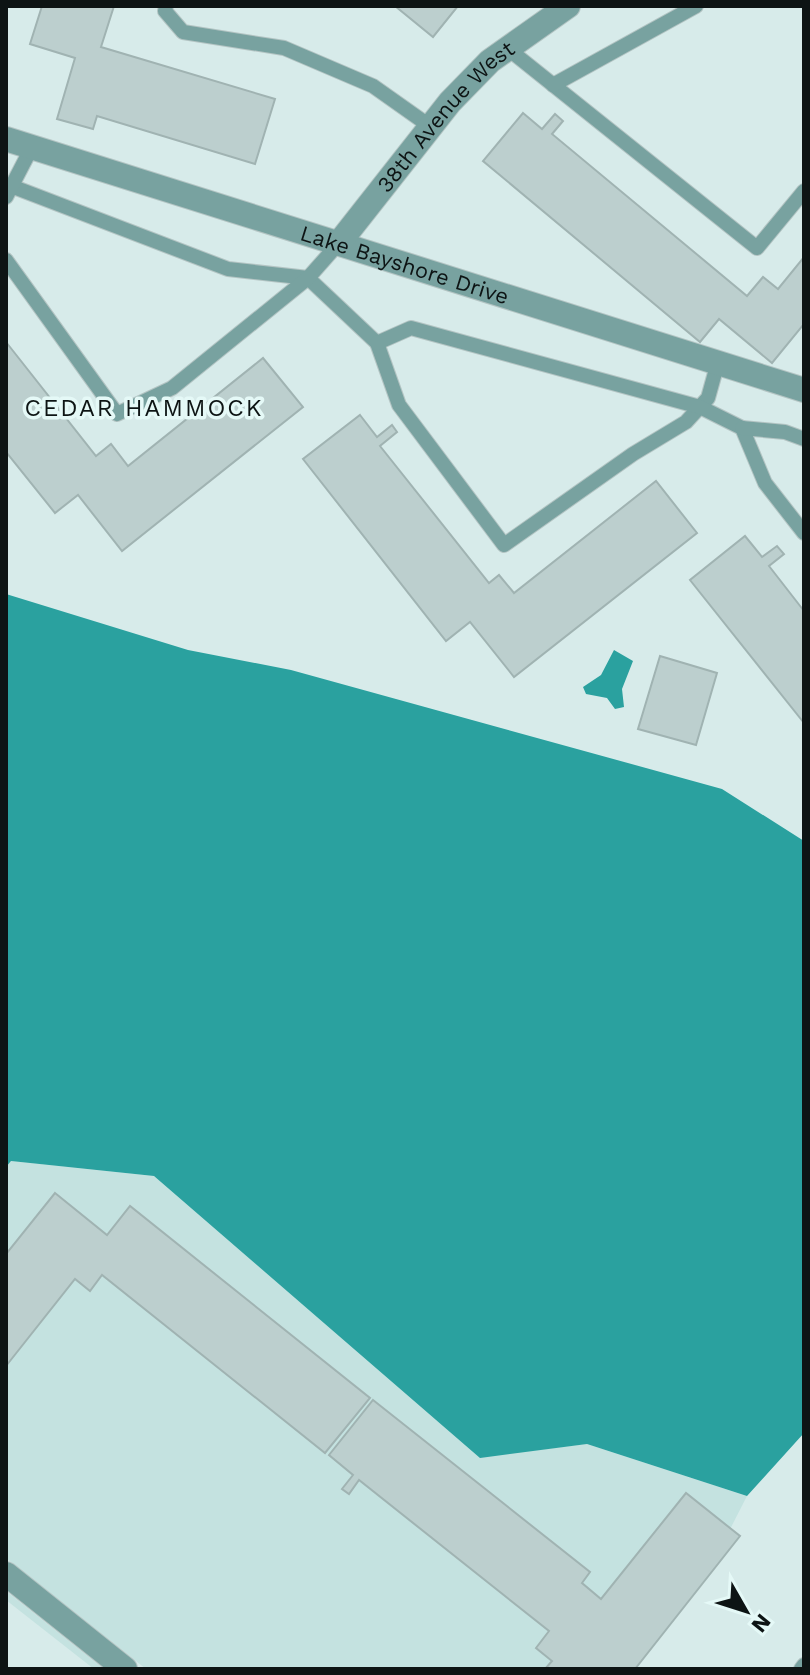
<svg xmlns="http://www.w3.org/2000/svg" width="810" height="1675" font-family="'Work Sans',sans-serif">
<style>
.built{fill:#c4e2e0}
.water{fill:#2aa19f}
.building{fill:#bccfce;stroke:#a0b3b2;stroke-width:2}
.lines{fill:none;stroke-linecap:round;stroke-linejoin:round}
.lane-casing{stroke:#b3c4c3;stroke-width:16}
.street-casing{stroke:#b3c4c3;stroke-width:26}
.lane{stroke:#78a2a0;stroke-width:14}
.street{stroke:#78a2a0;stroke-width:24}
.labels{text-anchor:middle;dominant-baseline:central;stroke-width:7;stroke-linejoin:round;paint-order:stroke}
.street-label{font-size:22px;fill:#0d1414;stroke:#e5f9f7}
.neighbourhood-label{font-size:24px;letter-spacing:2px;fill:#0d1414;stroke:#e5f9f7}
</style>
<rect width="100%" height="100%" fill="#d7ebea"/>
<g class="built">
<path d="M11 1161 154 1176 480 1457 587 1444 747 1496 702 1584 632 1669H146L6 1558V1167Z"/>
<path d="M6 1591 104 1669H94L6 1600Z"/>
</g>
<g class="water">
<path d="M6 594 188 650 291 670 722 789 804 841V1433L747 1496 587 1444 480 1458 154 1176 11 1161 6 1167Z"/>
<path d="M614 650 633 661 622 689 624 707 615 709 607 698 586 694 583 687 601 675Z"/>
</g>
<g class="building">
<path d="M42 6H114L101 47 275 99 255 164 97 116 93 129 57 119 75 58 30 44Z"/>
<path d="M395 6H458L433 37Z"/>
<path d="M523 113 542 129 555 114 563 121 552 134 747 296 763 277 778 289 804 257V324L772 363 719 319 700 342 483 161Z"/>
<path d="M6 342 96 456 111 444 128 466 263 358 303 407 122 551 78 495 55 513 6 452Z"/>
<path d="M360 415 377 437 392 425 397 432 380 446 489 583 499 575 514 593 656 481 697 533 514 677 470 622 446 641 303 459Z"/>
<path d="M745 536 762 557 777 546 784 554 769 566 804 611V723L690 580Z"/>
<path d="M660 656 717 673 696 745 638 729Z"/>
<path d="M55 1193 107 1235 130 1206 370 1398 325 1453 102 1275 90 1291 75 1279 6 1366V1254Z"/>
<path d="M373 1400 590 1572 582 1583 601 1599 686 1493 740 1536 635 1669H545L552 1661 536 1648 549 1631 359 1480 349 1494 342 1489 353 1475 329 1455Z"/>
</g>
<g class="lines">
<defs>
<g id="lane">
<path d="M166 6 165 11 183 32 284 48 373 86 431 127"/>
<path d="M507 48 757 248 804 191"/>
<path d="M553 85 696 6"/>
<path d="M11 186 228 269 308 278 377 343 399 405 504 545 633 454 686 422 708 398 718 362"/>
<path d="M6 197 32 147"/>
<path d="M6 260 117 414 172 388 308 278 339 243"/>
<path d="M377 343 411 328 700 407 742 428 765 483 804 533"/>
<path d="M742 428 785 432 804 439"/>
<path d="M801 1669 804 1665"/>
</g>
<g id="street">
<path id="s1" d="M6 139 804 390"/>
<path id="s2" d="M339 243 450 102 490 61 568 6"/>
<path d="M6 1574 125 1669"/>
</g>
</defs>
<use href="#lane" class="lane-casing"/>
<use href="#street" class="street-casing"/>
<use href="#lane" class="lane"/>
<use href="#street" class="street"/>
</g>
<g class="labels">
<g class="street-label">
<text stroke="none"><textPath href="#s2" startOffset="166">38th Avenue West</textPath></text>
<text stroke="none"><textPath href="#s1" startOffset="418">Lake Bayshore Drive</textPath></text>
</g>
<g class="neighbourhood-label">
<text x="144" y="408">CEDAR HAMMOCK</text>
</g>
</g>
<rect width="810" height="1675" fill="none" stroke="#0d1414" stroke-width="16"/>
<g transform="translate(746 1611) rotate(129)" stroke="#e5f9f7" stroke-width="6" paint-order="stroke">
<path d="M0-6L14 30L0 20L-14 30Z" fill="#0d1414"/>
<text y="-12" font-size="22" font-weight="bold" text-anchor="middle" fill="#0d1414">N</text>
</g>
</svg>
